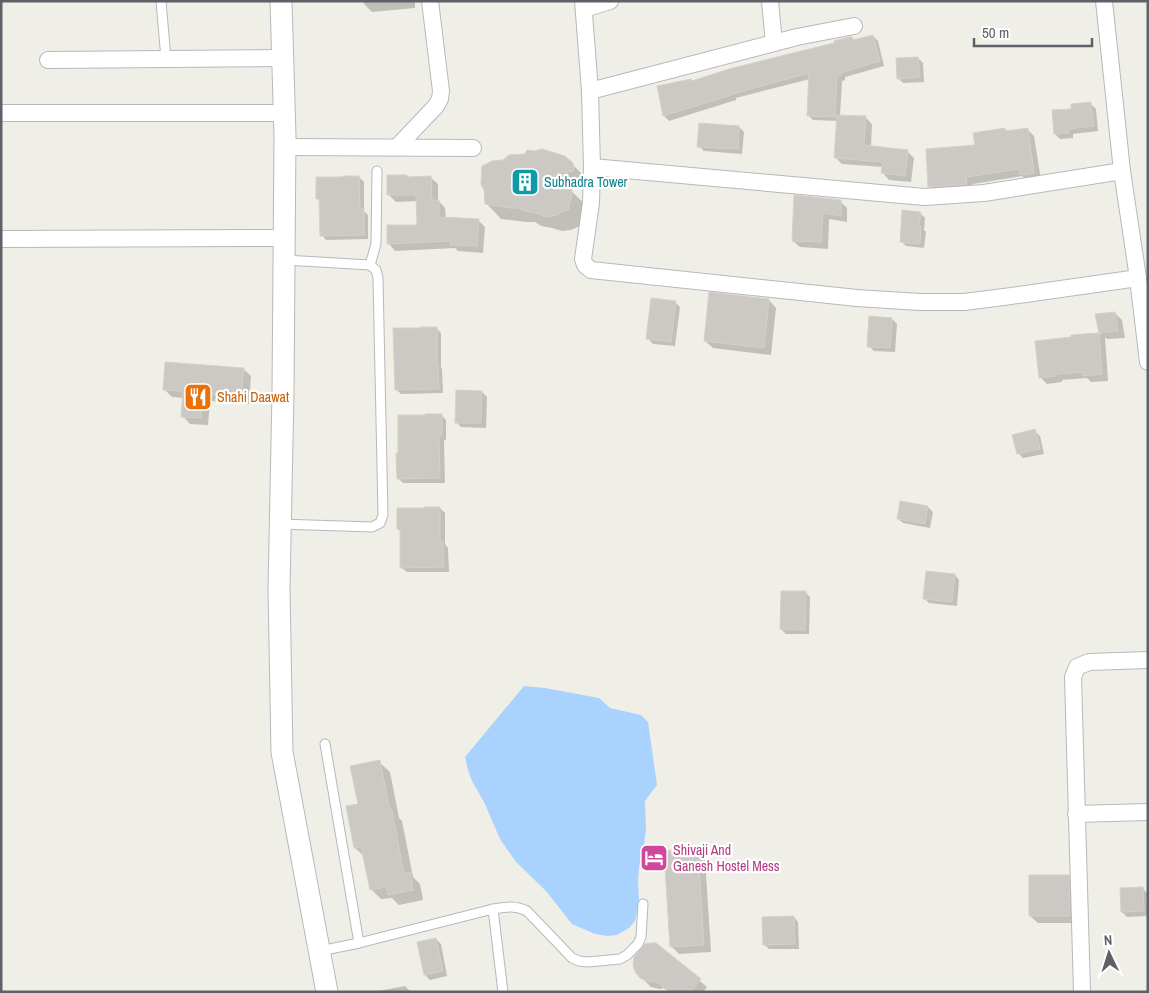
<svg xmlns="http://www.w3.org/2000/svg" width="1149" height="993" font-family="'Archivo Narrow',sans-serif">
<style>
.water{fill:#a9d2fe}
.shadow{fill:#0003}
.building{fill:#ccc9c4;stroke:#d5d1c5}
.lines{fill:none;stroke-linecap:round;stroke-linejoin:round}
.service-casing{stroke:#b7b8bd;stroke-width:11}
.minor-casing{stroke:#b7b8bd;stroke-width:18}
.tertiary-casing{stroke:#b7b8bd;stroke-width:23}
.service{stroke:#fff;stroke-width:9}
.minor{stroke:#fff;stroke-width:16}
.tertiary{stroke:#fff;stroke-width:21}
.labels{text-anchor:middle;dominant-baseline:central;stroke-width:4.5;stroke-linejoin:round;paint-order:stroke}
.culture-label{font-size:14px;fill:#0d838f;stroke:#fff;text-anchor:start}
.food-label{font-size:14px;fill:#c56008;stroke:#fff;text-anchor:start}
.hotel-label{font-size:14px;fill:#b23c85;stroke:#fff;text-anchor:start}
</style>
<rect width="100%" height="100%" fill="#f0efe7"/>
<path class="water" d="M524 686 545 688 599 698 610 708 641 715 648 722 657 785 645 801 646 828 643 853 639 867 638 881 639 901 635 921 629 928 617 935 607 936 595 934 572 924 546 891 516 862 500 839 484 802 472 781 468 770 465 757Z"/>
<g class="shadow">
<path d="M364 1H415V8L372 12 364 4Z"/>
<path d="M873 36 878 41 884 66 845 77V80L842 81 840 116 866 118 872 124 871 147 907 151 914 158 911 182 889 180 883 173V167L842 164 835 157 838 121 813 120 808 115 810 79 736 98V100L669 121 664 116 693 82 836 44 852 38 854 41Z"/>
<path d="M918 58 923 63 924 82 903 83 898 78Z"/>
<path d="M1091 104 1096 109 1098 131 1073 134V138L1060 139 1055 134 1072 110Z"/>
<path d="M739 127 744 132 742 154 704 151 699 146Z"/>
<path d="M1004 129 1007 132 1027 129 1034 136 1041 180 1028 181 1022 176 973 184V191L937 193 930 186 976 147Z"/>
<path d="M572 164 587 179 588 186 569 189 587 206 584 224 571 230 562 231 552 228 541 226 535 222H526L501 219 486 203 485 190Z"/>
<path d="M407 176 409 178H431L438 184V200L445 208 446 218 478 220 485 227 483 253 458 251 455 248 395 251 389 244 419 226 418 201 396 202 389 195Z"/>
<path d="M359 177 364 182V211L368 215V239L326 240 322 235 321 202 317 198Z"/>
<path d="M796 197 840 201 847 208V222L829 219 828 249 800 247 793 241Z"/>
<path d="M920 213 925 218 924 230 926 232 924 248 906 246 901 241Z"/>
<path d="M769 300 776 308 771 355 713 348 705 341Z"/>
<path d="M675 302 680 307 675 346 653 344 648 339Z"/>
<path d="M1115 313 1122 320 1125 338 1107 339 1105 337 1108 381 1091 382 1087 378 1062 380V382L1047 384 1040 377 1072 338V336L1101 334 1097 315Z"/>
<path d="M892 319 897 324 895 352 874 351 869 346Z"/>
<path d="M436 328 441 333V368L442 369 443 393 401 394 396 389Z"/>
<path d="M243 369 251 376 249 404 210 401 208 425 190 424 183 416 184 398 172 397 164 389Z"/>
<path d="M482 392 487 397 486 428 461 427 456 422Z"/>
<path d="M441 415 446 420V440H444L445 483H403L398 478Z"/>
<path d="M1035 431 1040 436 1044 454 1023 458 1018 453Z"/>
<path d="M928 507 933 512 930 528 903 523 898 519Z"/>
<path d="M440 508 445 513V544L448 548 449 572H407L402 568 401 532 398 529Z"/>
<path d="M955 575 959 580 957 606 929 603 924 598Z"/>
<path d="M805 592 810 597 809 634H786L781 629Z"/>
<path d="M379 762 390 772 399 818 402 821 413 877 420 884 423 900 399 905 392 898 381 899 371 889 365 857 355 848 359 805Z"/>
<path d="M698 850 705 858 711 952 679 954 671 946Z"/>
<path d="M1068 876 1076 884 1077 923H1038L1030 916Z"/>
<path d="M1142 888 1147 893 1148 916 1127 917 1122 912Z"/>
<path d="M794 917 798 922 799 949H769L764 944Z"/>
<path d="M436 939 441 944 447 976 430 980 425 975Z"/>
<path d="M655 944 707 987 703 992H669L665 988 660 989 651 987 644 980 637 972Z"/>
<path d="M405 986 411 992H373Z"/>
</g>
<g class="building">
<path d="M873 35 880 61 841 73V75L837 76 835 117 807 116 809 73 732 94V95L663 116 657 86 691 79 692 81 729 69 773 58 834 43V41L849 37H852L853 40Z"/>
<path d="M918 57 920 77 897 79 896 58Z"/>
<path d="M1091 102 1094 126 1068 129 1069 133 1054 134 1052 110 1071 109V104Z"/>
<path d="M837 115 866 116 864 145 908 150 905 176 881 173 883 162 834 158Z"/>
<path d="M699 123 739 126 738 149 697 147Z"/>
<path d="M1005 128V131L1028 128 1034 173 1020 175 1019 169 966 177 967 184 928 187 926 149 975 145 973 133Z"/>
<path d="M542 149 565 156 573 163 574 171 554 174 572 190 571 201H569V209L556 215 546 217 536 213 525 211 518 208H510L485 204 484 190 481 184 482 166 492 161 503 160 509 155 525 154 527 150 534 151Z"/>
<path d="M387 175H407V177L431 176 432 200H439V217L479 219 477 246 450 245V241L387 244V225H417L416 195H387Z"/>
<path d="M343 176H359L360 209H364V235L320 236 319 199H316V177H343Z"/>
<path d="M794 195 841 200V216L823 213 821 242 792 241Z"/>
<path d="M902 210 921 212 919 226H921L920 244 900 242Z"/>
<path d="M709 292 769 299 764 348 704 341Z"/>
<path d="M651 298 676 301 671 342 646 339Z"/>
<path d="M1115 312 1118 331 1099 333 1095 314Z"/>
<path d="M869 316 892 318 890 348 867 347Z"/>
<path d="M421 327H437V363H438L439 389 395 390 393 328H421Z"/>
<path d="M1099 333 1102 374 1083 376V372L1056 374V376L1039 378 1035 341 1071 337V335Z"/>
<path d="M165 362 244 368 241 397 203 394 201 418 181 417 183 391 163 390Z"/>
<path d="M456 390 482 391 481 423H455Z"/>
<path d="M425 414H442V436H439L440 478 397 479 396 453H398V415H425Z"/>
<path d="M1035 429 1040 449 1017 454 1012 435Z"/>
<path d="M900 501 928 506 925 524 897 519Z"/>
<path d="M424 507H440V541H443L444 567 400 568V529H397V508H424Z"/>
<path d="M926 571 955 574 952 602 923 599Z"/>
<path d="M781 591H806L805 630 780 629Z"/>
<path d="M380 760 390 810H392L404 874 410 872 413 890 388 895 386 887 370 890 361 847 354 848 346 806 358 804 350 766Z"/>
<path d="M698 849 704 945 670 947 664 851Z"/>
<path d="M1029 875H1069L1070 916H1029Z"/>
<path d="M1143 887 1144 911 1121 912 1120 888Z"/>
<path d="M794 916 795 944 763 945 762 917Z"/>
<path d="M436 938 443 971 424 975 417 942Z"/>
<path d="M651 943H656L701 979 691 992H669L657 982 646 981 640 978 636 973 633 966 634 957 642 948 645 944Z"/>
</g>
<g class="lines">
<defs>
<g id="service">
<path d="M161 1 166 59"/>
<path d="M370 265 376 244 377 171"/>
<path d="M280 524 372 527 380 523 383 515 378 278 376 270 370 265 285 260"/>
<path d="M325 744 359 943"/>
<path d="M493 909C506 907 515 905 527 911L572 958 579 961 588 962 620 959 627 955 638 944 641 937 643 904"/>
<path d="M320 951 359 943 493 909 503 992"/>
</g>
<g id="minor">
<path d="M583 1 590 91 592 167 591 203 583 259 585 265 591 270 857 298 920 302H964L1004 297 1138 278"/>
<path d="M770 1 774 43"/>
<path d="M1104 1 1122 171 1138 278 1148 362"/>
<path d="M584 9 610 1"/>
<path d="M48 60 283 58"/>
<path d="M590 91 797 37 854 26"/>
<path d="M1 113H284"/>
<path d="M285 147 473 148"/>
<path d="M397 147 436 106 440 99 441 91 430 1"/>
<path d="M592 167 924 197 984 193 1122 171"/>
<path d="M1 239 284 238"/>
<path d="M1076 814 1148 812"/>
<path d="M1082 992 1073 677 1077 667 1089 662 1148 660"/>
</g>
<path id="tertiary" d="M281 1 285 136 283 393 279 589 282 752 327 992"/>
</defs>
<use href="#service" class="service-casing"/>
<use href="#minor" class="minor-casing"/>
<use href="#tertiary" class="tertiary-casing"/>
<use href="#service" class="service"/>
<use href="#minor" class="minor"/>
<use href="#tertiary" class="tertiary"/>
</g>
<defs>
<symbol id="building-square" viewBox="-11 -11 22 22"><rect x="-9" y="-9" width="18" height="18" rx="4" fill="#0f9aa8" stroke="#fff"/><path d="M-4-6H4V6H1V3H-1V6H-4ZM-2.5-4.3h1.7v1.8h-1.7ZM.8-4.3h1.7v1.8H.8ZM-2.5-1h1.7V.8h-1.7ZM.8-1h1.7V.8H.8Z" fill="#fff"/></symbol>
<symbol id="restaurant-square" viewBox="-11 -11 22 22"><rect x="-9" y="-9" width="18" height="18" rx="4" fill="#e8710a" stroke="#fff"/><path d="M-5-6h1v4h1v-4h1v4h1v-4h1v5L-1.5 .5V6h-2V.5L-5-1ZM5-6V6H3V1.5H1.5Q1.5-4 5-6Z" fill="#fff"/></symbol>
<symbol id="hotel-square" viewBox="-11 -11 22 22"><rect x="-9" y="-9" width="18" height="18" rx="4" fill="#d1479c" stroke="#fff"/><path d="M-6-4.5h1.5V1H6V5H4.5V3h-9V5H-6ZM-4 0a1.8 1.8 0 1 1 3.6 0ZM.5 0V-2.5h3Q6-2.5 6 0Z" fill="#fff"/></symbol>
</defs>
<g fill-rule="evenodd">
<use href="#building-square" x="509" y="166" width="32" height="32"/>
<use href="#restaurant-square" x="182" y="381" width="32" height="32"/>
<use href="#hotel-square" x="638" y="842" width="32" height="32"/>
</g>
<g class="labels">
<g class="culture-label">
<text x="544" y="182">Subhadra Tower</text>
</g>
<g class="food-label">
<text x="217" y="397">Shahi Daawat</text>
</g>
<g class="hotel-label">
<text x="673" y="850">Shivaji And<tspan x="673" dy="16">Ganesh Hostel Mess</tspan></text>
</g>
</g>
<rect width="1149" height="993" fill="none" stroke="#5e6167" stroke-width="5"/>
<g transform="translate(1109 953) rotate(356)" stroke="#ffffff" stroke-width="4" paint-order="stroke">
<path d="M0-4L9 19L0 12L-9 19Z" fill="#5e6167"/>
<text y="-8" font-size="14" font-weight="bold" text-anchor="middle" fill="#5e6167">N</text>
</g>
<path d="M974 38v8h118v-8" fill="none" stroke="#5e6167" stroke-width="2.5"/>
<text x="982" y="38" font-size="15" fill="#5e6167" stroke="#ffffff" stroke-width="4" paint-order="stroke">50 m</text>
</svg>
